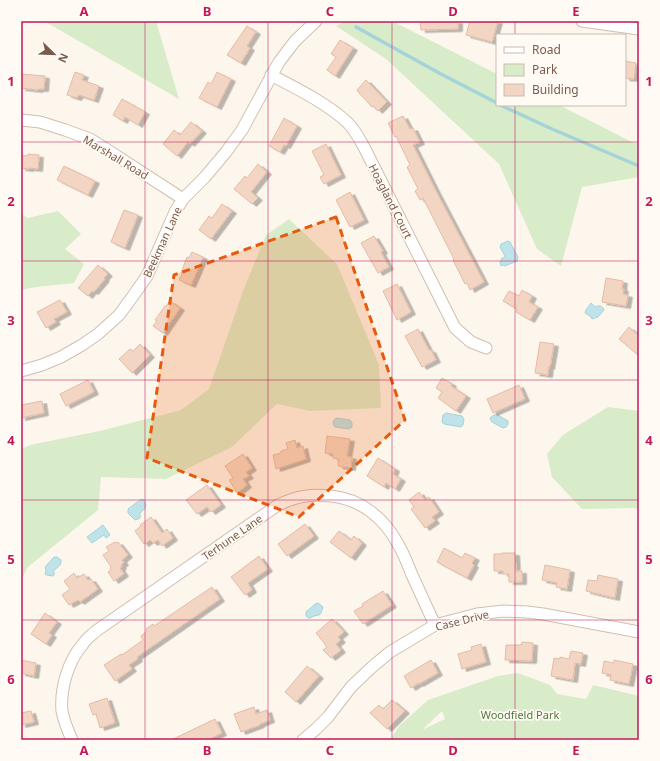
<svg xmlns="http://www.w3.org/2000/svg" width="660" height="761" font-family="'Noto Sans',sans-serif">
<style>
.green{fill:#d8ecc9;fill-rule:evenodd}
.water{fill:#bfe3e8;stroke:#a5d3da}
.lines{fill:none;stroke-linecap:round;stroke-linejoin:round}
.stream{stroke:#a5d3da;stroke-width:3.5}
.building{fill:#f3d5c3;stroke:#e6bba3;filter:url(#shadow)}
.minor-casing{stroke:#d1beb0;stroke-width:13}
.minor{stroke:#fff;stroke-width:11}
.marked{fill:#e8590c;fill-opacity:0.2;stroke:#e8590c;stroke-width:3;stroke-dasharray:8 5;stroke-linejoin:round}
.grid{fill:none;stroke:#c2185b;stroke-width:1;stroke-opacity:0.55}
.labels{text-anchor:middle;dominant-baseline:central;stroke-width:3.5;stroke-linejoin:round;paint-order:stroke}
.street-label{font-size:11px;fill:#7a5c4d;stroke:#fffaf3}
.park-label{font-size:11px;fill:#537a41;stroke:#fffaf3}
.neatline{fill:none;stroke:#c2185b;stroke-width:1.5}
.grid-label{font-size:13px;text-anchor:middle;font-weight:bold;fill:#c2185b}
</style>
<defs>
<filter id="shadow"><feDropShadow dx="4.5" dy="2.5" stdDeviation="0" flood-color="#0004"/></filter>
</defs>
<rect width="100%" height="100%" fill="#fdf6ec"/>
<g class="green">
<path d="M44 21H156L179 99Z"/>
<path d="M346 21H392L497 74V105H559L634 143H639V177L582 187 561 266 537 249 499 164 386 59 336 26Z"/>
<path d="M58 211 81 234 65 249 84 264 74 283 36 287 21 290V214L28 218Z"/>
<path d="M289 219 337 264 379 365 381 408 310 411 277 404 232 447 166 479 101 477 98 510 28 567 21 580V449L30 445 100 431 181 410 209 389 243 291 266 235Z"/>
<path d="M608 407 639 411V509L634 508 582 509 552 477 547 454 563 435Z"/>
<path d="M518 673 550 685 557 694 586 699 593 685 639 696V740H390L399 726 428 700 498 676ZM442 711 445 719 424 729V728Z"/>
</g>
<g class="water">
<path d="M508 241 510 242 518 257 517 261 505 266 503 265 501 266 500 263 502 258H504L505 256 500 247 501 244Z"/>
<path d="M591 303 595 307C599 305 602 305 604 310L598 317 592 319 590 316 585 313 586 310Z"/>
<path d="M446 413 462 416 464 419 463 425 461 427 444 424 442 422 443 415Z"/>
<path d="M496 414 508 421V424L506 427 503 428 492 422 490 419 491 417Z"/>
<path d="M336 418 350 420 352 423V427L349 429 335 427 333 424 334 420Z"/>
<path d="M143 499C148 506 146 508 140 513V518L138 519 135 520 128 513V509L140 500Z"/>
<path d="M103 525 110 535 106 538 104 535 92 543 87 537Z"/>
<path d="M54 557H57L61 560C62 565 57 568 54 570 53 573 56 574 53 576L47 575 45 574 46 571 45 567Z"/>
<path d="M318 603 323 607 321 613 319 615 314 616 310 618H308L306 616V612L315 604Z"/>
</g>
<g class="lines">
<g class="stream">
<path d="M356 27 441 74 497 103"/>
<path d="M500 105 552 129 639 166"/>
</g>
</g>
<g class="building">
<path d="M420 21H458V29L421 30Z"/>
<path d="M470 21H498L492 42 466 35Z"/>
<path d="M247 26 256 32 247 46 250 48 241 63 227 55Z"/>
<path d="M340 40 353 48 335 76 327 70 336 57 331 54Z"/>
<path d="M625 61 636 63 634 79 625 78Z"/>
<path d="M75 72 84 75 82 80 99 86 94 100 79 95 77 98 67 95Z"/>
<path d="M217 72 231 79 217 107 199 98 208 82 211 84Z"/>
<path d="M21 74 45 76 44 89H39L38 90 21 88Z"/>
<path d="M366 80 387 102 378 111 373 106 372 107 360 94 357 90Z"/>
<path d="M122 99 145 112 138 125 125 117 123 121 113 115Z"/>
<path d="M403 116 410 129 413 128 420 142 413 145 436 191 484 282 470 290 467 283 465 284 453 260 454 259 423 198 420 200 415 191 418 189 407 167 410 165 396 136 395 137 388 123Z"/>
<path d="M284 118 297 126 286 146 284 145 280 152 269 146Z"/>
<path d="M191 122 202 131 190 144 188 142 177 156 163 144 174 130 180 135Z"/>
<path d="M326 144 341 175 324 184 320 177 324 175 312 151Z"/>
<path d="M28 154 39 155 38 169 29 168V169L21 168V155L27 156Z"/>
<path d="M258 164 267 172 251 192 258 198 252 204 234 189 245 176 247 178Z"/>
<path d="M64 166 95 181 88 195 57 180Z"/>
<path d="M350 192 364 220 350 227 336 200Z"/>
<path d="M222 204 232 211 211 239 199 230 209 216 212 218Z"/>
<path d="M124 210 138 215 125 248 111 242Z"/>
<path d="M374 236 383 251 381 252 389 267 378 273 361 243Z"/>
<path d="M192 252 203 257 191 285 179 280 182 274 181 273 187 257 189 258Z"/>
<path d="M98 265 108 274 104 278 105 279 94 292 92 291 88 296 78 288Z"/>
<path d="M606 278 623 281 622 289H624L623 294 628 295 626 306 602 302Z"/>
<path d="M397 284 411 312 397 320 383 291Z"/>
<path d="M522 290 532 296 529 302 538 307 530 320 516 312 517 309 503 301 509 291 519 296Z"/>
<path d="M60 300 67 312 54 319 56 322 46 328 37 312Z"/>
<path d="M170 301 180 308 163 333 153 326 157 321 155 320 165 306H166Z"/>
<path d="M629 327 639 336V356L619 339Z"/>
<path d="M418 329 429 350H431L436 360 422 367 405 336Z"/>
<path d="M540 342 554 344 550 367 549 366 548 375 535 373Z"/>
<path d="M140 344 150 355 132 373 119 359 130 349 133 351Z"/>
<path d="M442 378 452 384 451 386 466 396 456 411 438 398 442 392 436 388Z"/>
<path d="M88 380 94 392 66 406 60 394Z"/>
<path d="M519 385 525 399 493 413 487 399Z"/>
<path d="M42 401 44 413 21 418V405Z"/>
<path d="M327 436 350 439 347 456 352 457 351 468 338 466 339 459 333 458V454L325 453Z"/>
<path d="M295 440 297 448 303 446 306 459 276 469 273 455 281 453V451L288 449 286 443Z"/>
<path d="M243 454 252 468 246 472 249 476 243 479 247 485 237 493 229 480 233 478 225 466Z"/>
<path d="M378 458 395 469 393 474 401 479 395 489 386 483 384 487 367 476Z"/>
<path d="M207 485 221 505 211 512 207 507 197 514 186 500Z"/>
<path d="M419 492 425 500 429 497 439 512 432 517 435 521 425 528 411 509 414 507 409 500Z"/>
<path d="M151 517 162 533 167 529 173 538 162 546 158 540 153 543 150 540 144 544 135 531 141 526 140 525Z"/>
<path d="M305 524 314 536 287 556 278 544Z"/>
<path d="M339 531 351 540 354 536 362 543 351 558 330 542Z"/>
<path d="M115 542 116 543 118 542 128 555 122 560 124 563 121 565 122 567 120 568 124 574 114 581 108 572 111 570 110 568 111 567 103 555 109 551 106 547Z"/>
<path d="M444 548 462 558 465 553 475 558 472 563 474 565 467 578 437 562Z"/>
<path d="M502 553H515L516 571H522V582H509V574H503V571H494V554H502Z"/>
<path d="M259 556 268 569 248 583 252 590 245 595 231 577Z"/>
<path d="M545 565 570 570 567 589 556 587 557 583 542 580Z"/>
<path d="M74 573 77 578 84 574 88 580 91 579 98 589 80 602 78 600 69 605 62 595 70 589 64 581Z"/>
<path d="M598 575 618 579 615 598 586 591 588 580 597 581Z"/>
<path d="M212 587 220 599 137 657 138 659 129 665 132 669 115 681 104 665 121 654 122 655 143 640 141 636 147 631 146 629 153 624 154 626Z"/>
<path d="M383 591 392 605 363 624 354 611 363 606 362 604Z"/>
<path d="M45 613 57 622 49 633 52 635 46 644 31 634Z"/>
<path d="M332 619 344 632 338 637 341 640 336 644 341 650 331 658 323 650 327 647 325 645V644L316 633Z"/>
<path d="M522 642 533 643 532 661 505 660 506 645H521Z"/>
<path d="M481 644 486 662 462 669 458 654 472 650 471 647Z"/>
<path d="M571 651 583 653 581 664 575 663 573 680 551 676 554 658 560 659V657L569 659Z"/>
<path d="M21 660 36 663 34 676 21 673Z"/>
<path d="M431 660 438 673 419 684V683L411 688 404 676Z"/>
<path d="M614 660 633 664 629 684 610 680 611 675 602 673 604 661 614 663Z"/>
<path d="M307 666 319 676 296 702 285 692Z"/>
<path d="M107 698 115 723 100 728 96 714 93 715 89 704Z"/>
<path d="M392 700 405 711 387 729 370 713 379 705 383 709Z"/>
<path d="M254 707 256 714 267 710 270 720 260 724V725L241 732 234 714Z"/>
<path d="M31 711 34 722 21 725V713Z"/>
<path d="M215 719 222 733 207 740H171Z"/>
</g>
<g class="lines">
<defs>
<g id="minor">
<path d="M582 21 639 29"/>
<path d="M271 75C296 88 328 104 348 123 355 130 360 140 365 149L455 328 471 342 486 348"/>
<path d="M21 120 40 122 65 130 90 139 109 151 183 199"/>
<path d="M21 371 42 365 61 357 82 345 98 334 119 315 133 296 147 276 175 212 183 199 205 177 226 152 242 130 279 62 295 41 316 21"/>
<path d="M72 740C68 731 64 721 62 711 60 689 68 661 83 644 86 639 92 635 96 631L278 505C297 496 310 494 331 496 361 499 384 518 398 544 404 554 408 565 412 575 420 592 427 608 435 625"/>
<path d="M303 740 316 729 328 717 351 687 372 667 390 652 435 625 477 614 504 611 527 612 543 614 639 632"/>
</g>
</defs>
<use href="#minor" class="minor-casing"/>
<use href="#minor" class="minor"/>
</g>
<path class="marked" d="M336 217 405 420 299 517 147 458 174 275Z"/>
<path class="grid" d="M145 21V740M268 21V740M392 21V740M515 21V35M515 105V740M21 142H639M21 261H639M21 380H639M21 500H639M21 620H639"/>
<g class="labels">
<g class="street-label">
<text transform="translate(116 157) rotate(31)">Marshall Road</text>
<text transform="translate(391 201) rotate(63)">Hoagland Court</text>
<text transform="translate(162 242) rotate(-65)">Beekman Lane</text>
<text transform="translate(232 537) rotate(-35)">Terhune Lane</text>
<text transform="translate(462 620) rotate(-14)">Case Drive</text>
</g>
<g class="park-label">
<text x="520" y="714">Woodfield Park</text>
</g>
</g>
<rect width="660" height="761" fill="none" stroke="#fffaf3" stroke-width="44"/>
<rect x="496" y="34" width="130" height="72" fill="#fffaf3" stroke="#cabbb1"/>
<rect x="504" y="47" width="20" height="6" fill="#ffffff" stroke="#cabbb1"/>
<text x="532" y="54" font-size="12" fill="#7a5c4d">Road</text>
<rect x="504" y="64" width="20" height="12" fill="#d8ecc9" stroke="#cabbb1"/>
<text x="532" y="74" font-size="12" fill="#7a5c4d">Park</text>
<rect x="504" y="84" width="20" height="12" fill="#f3d5c3" stroke="#cabbb1"/>
<text x="532" y="94" font-size="12" fill="#7a5c4d">Building</text>
<g transform="translate(54 54) rotate(113)" stroke="#fffaf3" stroke-width="3" paint-order="stroke">
<path d="M0-3L7 15L0 10L-7 15Z" fill="#7a5c4d"/>
<text y="-6" font-size="11" font-weight="bold" text-anchor="middle" fill="#7a5c4d">N</text>
</g>
<rect x="22" y="22" width="616" height="717" class="neatline"/>
<g class="grid-label">
<text x="84" y="16">A</text>
<text x="207" y="16">B</text>
<text x="330" y="16">C</text>
<text x="453" y="16">D</text>
<text x="576" y="16">E</text>
<text x="11" y="86">1</text>
<text x="649" y="86">1</text>
<text x="11" y="206">2</text>
<text x="649" y="206">2</text>
<text x="11" y="325">3</text>
<text x="649" y="325">3</text>
<text x="11" y="445">4</text>
<text x="649" y="445">4</text>
<text x="11" y="564">5</text>
<text x="649" y="564">5</text>
<text x="11" y="684">6</text>
<text x="649" y="684">6</text>
<text x="84" y="755">A</text>
<text x="207" y="755">B</text>
<text x="330" y="755">C</text>
<text x="453" y="755">D</text>
<text x="576" y="755">E</text>
</g>
</svg>
